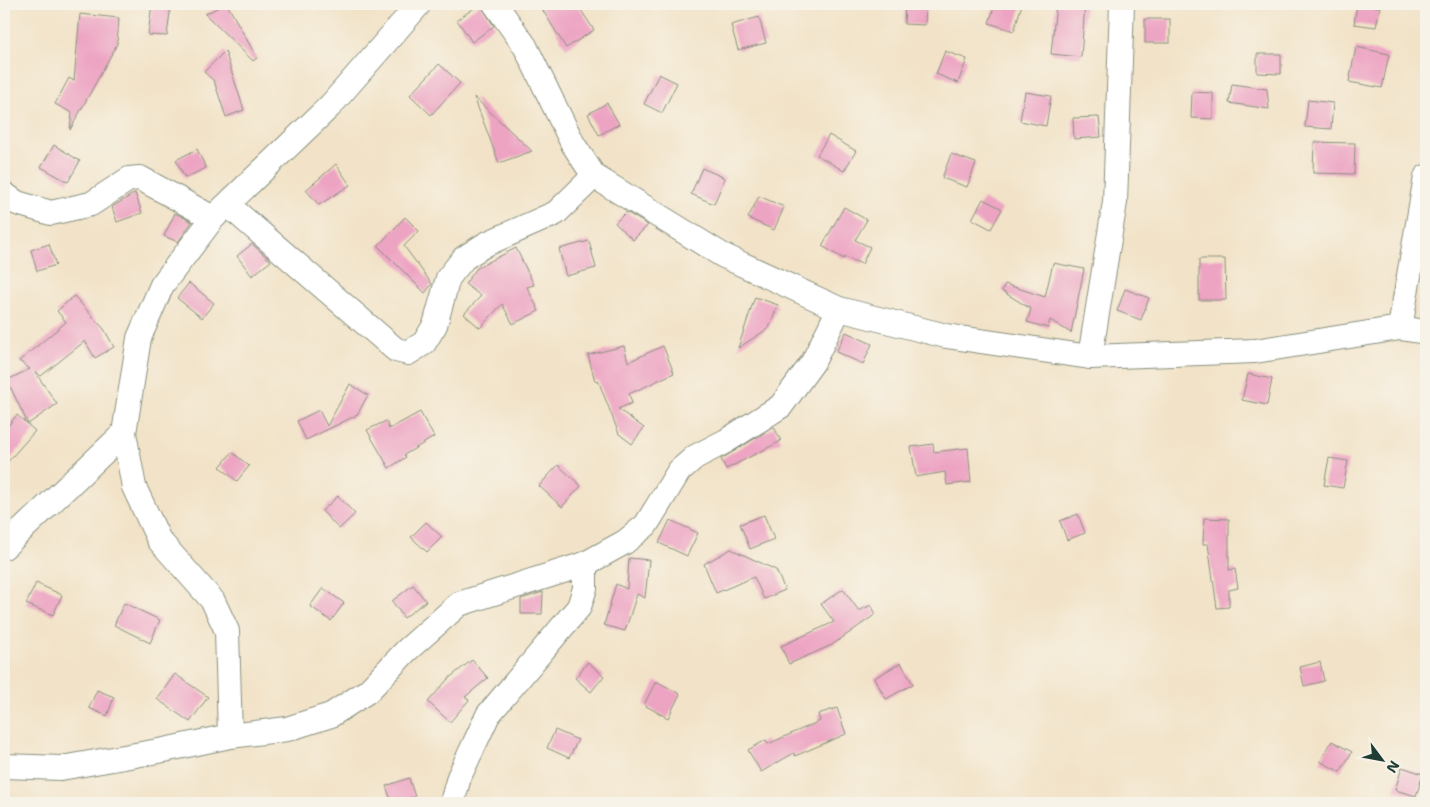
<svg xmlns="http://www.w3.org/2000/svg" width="1430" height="807" font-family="'Shantell Sans',sans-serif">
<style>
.building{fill:#eda4c3}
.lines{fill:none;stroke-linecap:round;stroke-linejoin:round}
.minor-casing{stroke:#88907e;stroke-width:26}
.minor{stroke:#fff;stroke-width:24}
</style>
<rect width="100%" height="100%" fill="#f7f3e8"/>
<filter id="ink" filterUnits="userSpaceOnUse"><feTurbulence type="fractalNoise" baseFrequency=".02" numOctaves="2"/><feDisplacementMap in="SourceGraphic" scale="10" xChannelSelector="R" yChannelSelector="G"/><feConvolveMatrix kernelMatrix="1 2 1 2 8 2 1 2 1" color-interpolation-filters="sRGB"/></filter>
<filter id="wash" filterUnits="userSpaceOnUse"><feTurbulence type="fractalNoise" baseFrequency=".0096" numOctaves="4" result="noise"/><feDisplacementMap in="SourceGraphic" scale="20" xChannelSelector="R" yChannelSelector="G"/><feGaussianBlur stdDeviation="1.12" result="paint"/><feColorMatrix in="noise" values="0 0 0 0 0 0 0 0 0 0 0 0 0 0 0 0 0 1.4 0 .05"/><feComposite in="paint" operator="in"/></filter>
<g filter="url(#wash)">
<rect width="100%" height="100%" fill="#f2e3c8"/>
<g id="blocks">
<g class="building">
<path d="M152 4H171L167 36 148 35Z"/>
<path d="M225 4H227L257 58 253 61 205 14Z"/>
<path d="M480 4 494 26 472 42 457 20Z"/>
<path d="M539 4H577L594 30 566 48Z"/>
<path d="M905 4 926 5 925 25 904 24Z"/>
<path d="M995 4H1022L1014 31 989 23Z"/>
<path d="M1056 4H1085L1081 57 1051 54Z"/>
<path d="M1357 4 1380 7 1376 27 1354 24Z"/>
<path d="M80 14 119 18 117 44 70 130 72 113 55 104 69 78 74 81Z"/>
<path d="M759 17 766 43 738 50 731 25Z"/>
<rect x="1145" y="19" width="25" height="24"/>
<path d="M1356 47 1389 54 1382 88 1349 82Z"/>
<path d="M225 51 244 110 226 117 214 81 204 72Z"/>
<path d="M945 51 967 59 958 83 936 74Z"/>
<path d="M1257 54H1281V74L1257 73Z"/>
<path d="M439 64 460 83 431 115 410 95Z"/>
<path d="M659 74 677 83 662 113 644 104Z"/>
<path d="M1232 84 1267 89 1269 109 1229 103Z"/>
<path d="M1025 92 1051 96 1046 126 1020 121Z"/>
<path d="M1192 92 1213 93V119L1191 118Z"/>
<path d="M474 97 532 151 499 163Z"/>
<path d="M1308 100 1333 103 1331 129 1305 127Z"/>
<path d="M607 103 619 124 599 135 588 114Z"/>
<path d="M1099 117 1101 137 1074 139 1073 118Z"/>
<path d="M829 135 856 151 844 171 817 155Z"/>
<path d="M1314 142 1355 143 1354 174 1313 173Z"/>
<path d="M54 145 80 161 68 182 41 167Z"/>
<path d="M197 149 206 168 185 178 176 160Z"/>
<path d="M951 154 976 163 967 187 942 178Z"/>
<path d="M336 164 350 185 319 205 306 190Z"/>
<path d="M702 168 725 178 714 204 691 194Z"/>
<path d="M135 193 142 213 117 222 112 207Z"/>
<path d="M759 196 784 207 774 230 748 218Z"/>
<path d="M983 199 1002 209 991 229 972 219Z"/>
<path d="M844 207 867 220 855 240 870 247 862 264 845 257 844 259 822 246Z"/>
<path d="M626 212 648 225 633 240 615 223Z"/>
<path d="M175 213 192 222 178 242 164 236Z"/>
<path d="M405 217 419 231 404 246 432 284 425 293 378 246Z"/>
<path d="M589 241 596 268 566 276 559 249Z"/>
<path d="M49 244 56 265 37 271 31 250Z"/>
<path d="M252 244 271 261 252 276 237 256Z"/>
<path d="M516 248 534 285 527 287 539 311 513 324 502 304 480 328 464 314 481 296 465 284 477 268Z"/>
<path d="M1199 259H1225L1226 300H1199Z"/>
<path d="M1053 263 1084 269 1071 333 1050 320 1048 328 1027 322 1031 309 1002 291 1005 284 1045 297Z"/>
<path d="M189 283 214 303 202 318 177 298Z"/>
<path d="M1125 289 1149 298 1141 320 1117 311Z"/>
<path d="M74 296 104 329 114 347 95 358 85 341 41 376 35 372 57 404 28 424 7 380 30 369 19 361 66 322 57 311Z"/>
<path d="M755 297 778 305 769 328 738 348Z"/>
<path d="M846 332 872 344 863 364 836 352Z"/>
<path d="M624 346 628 362 663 346 674 373 629 394 632 403 618 409 644 428 632 444 619 434 598 380 595 381 588 355Z"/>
<path d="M1248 374 1272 379 1267 405 1242 400Z"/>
<path d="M350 384 368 395 357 415 306 440 297 421 319 410 327 426Z"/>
<path d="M420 412 434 437 404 455 406 457 389 468 367 430 386 421 389 429Z"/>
<path d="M17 415 35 431 4 466V431Z"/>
<path d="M774 427 781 441 726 469 721 459Z"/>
<path d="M933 444 934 452 968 448 971 482 947 485 945 472 916 477 911 447Z"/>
<path d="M232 452 249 466 237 481 220 467Z"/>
<path d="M1329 458 1348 461 1343 488 1324 485Z"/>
<path d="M558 465 581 486 562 507 539 486Z"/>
<path d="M338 496 355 514 339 529 322 511Z"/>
<path d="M1078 514 1085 533 1067 540 1060 521Z"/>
<path d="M764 515 774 539 750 549 740 524Z"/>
<path d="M1204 518 1229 519V570L1235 569 1238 588 1229 590V607L1217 608 1208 544H1203Z"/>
<path d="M670 520 698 533 687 556 659 543Z"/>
<path d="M426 522 442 537 427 552 411 537Z"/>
<path d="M731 549 776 570 785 590 764 599 754 577 716 593 704 564Z"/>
<path d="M629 558 649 560 645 598 637 594 625 631 604 625 616 584 627 589Z"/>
<path d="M36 583 62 595 53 615 26 604Z"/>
<path d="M413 585 426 601 404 618 392 601Z"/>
<path d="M323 588 344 603 331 621 310 606Z"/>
<path d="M843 589 859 611 871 605 876 614 832 645 789 664 781 646 834 622 821 604Z"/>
<path d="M543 592 542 614H521V599Z"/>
<path d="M124 603 160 620 150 643 114 625Z"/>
<path d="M472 660 488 678 465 697 469 700 450 722 428 702 448 679Z"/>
<path d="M588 662 604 676 591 692 575 678Z"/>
<path d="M1320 662 1324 681 1304 686 1300 667Z"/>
<path d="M901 663 913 684 886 699 874 678Z"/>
<path d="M175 674 208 697 190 722 157 699Z"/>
<path d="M656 681 680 694 668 718 644 705Z"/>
<path d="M97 690 114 697 107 716 89 708Z"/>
<path d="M837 708 846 734 795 756 794 753 761 772 748 750 766 740 768 744 820 721 818 714Z"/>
<path d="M555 730 578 740 569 758 547 748Z"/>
<path d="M1332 741 1352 752 1340 772 1320 761Z"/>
<path d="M1402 767 1423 774 1416 796 1395 790Z"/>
<path d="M409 778 415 797 392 803 386 786Z"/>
</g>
</g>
</g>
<g filter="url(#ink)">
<use href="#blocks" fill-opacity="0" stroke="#88907e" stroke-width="1"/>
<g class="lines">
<defs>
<g id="minor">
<path d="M495 4 525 46 573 144 594 176 722 255 839 309 946 336 1090 357 1255 351 1400 328 1426 332"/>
<path d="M4 194 17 203 51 213 91 204 129 179 140 178 213 218"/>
<path d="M228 205 396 350 408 353 424 343 435 325 448 278 464 258 486 244 556 213 594 176"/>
<path d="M1400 328 1426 177"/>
<path d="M1090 357 1115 202 1122 4"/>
<path d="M4 547 124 433"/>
<path d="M230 736 227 631 213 601 159 540 134 487 124 433 139 338 162 285 213 218 330 106 419 4"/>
<path d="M4 766 61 768 164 750 230 736 287 729 331 715 368 691 406 651 459 604 585 564 625 542 646 525 679 471 695 457 726 441 781 406 813 362 839 309"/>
<path d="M452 803 459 777 488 715 579 607 585 588V564"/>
</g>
</defs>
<use href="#minor" class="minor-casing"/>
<use href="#minor" class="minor"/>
</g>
</g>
<rect width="1430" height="807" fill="none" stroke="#f7f3e8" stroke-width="20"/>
<g transform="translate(1382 760) rotate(122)" stroke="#f7f3e8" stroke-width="4" paint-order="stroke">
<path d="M0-4L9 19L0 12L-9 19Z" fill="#1f3d34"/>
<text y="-8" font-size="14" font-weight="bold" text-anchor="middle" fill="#1f3d34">N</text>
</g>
</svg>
